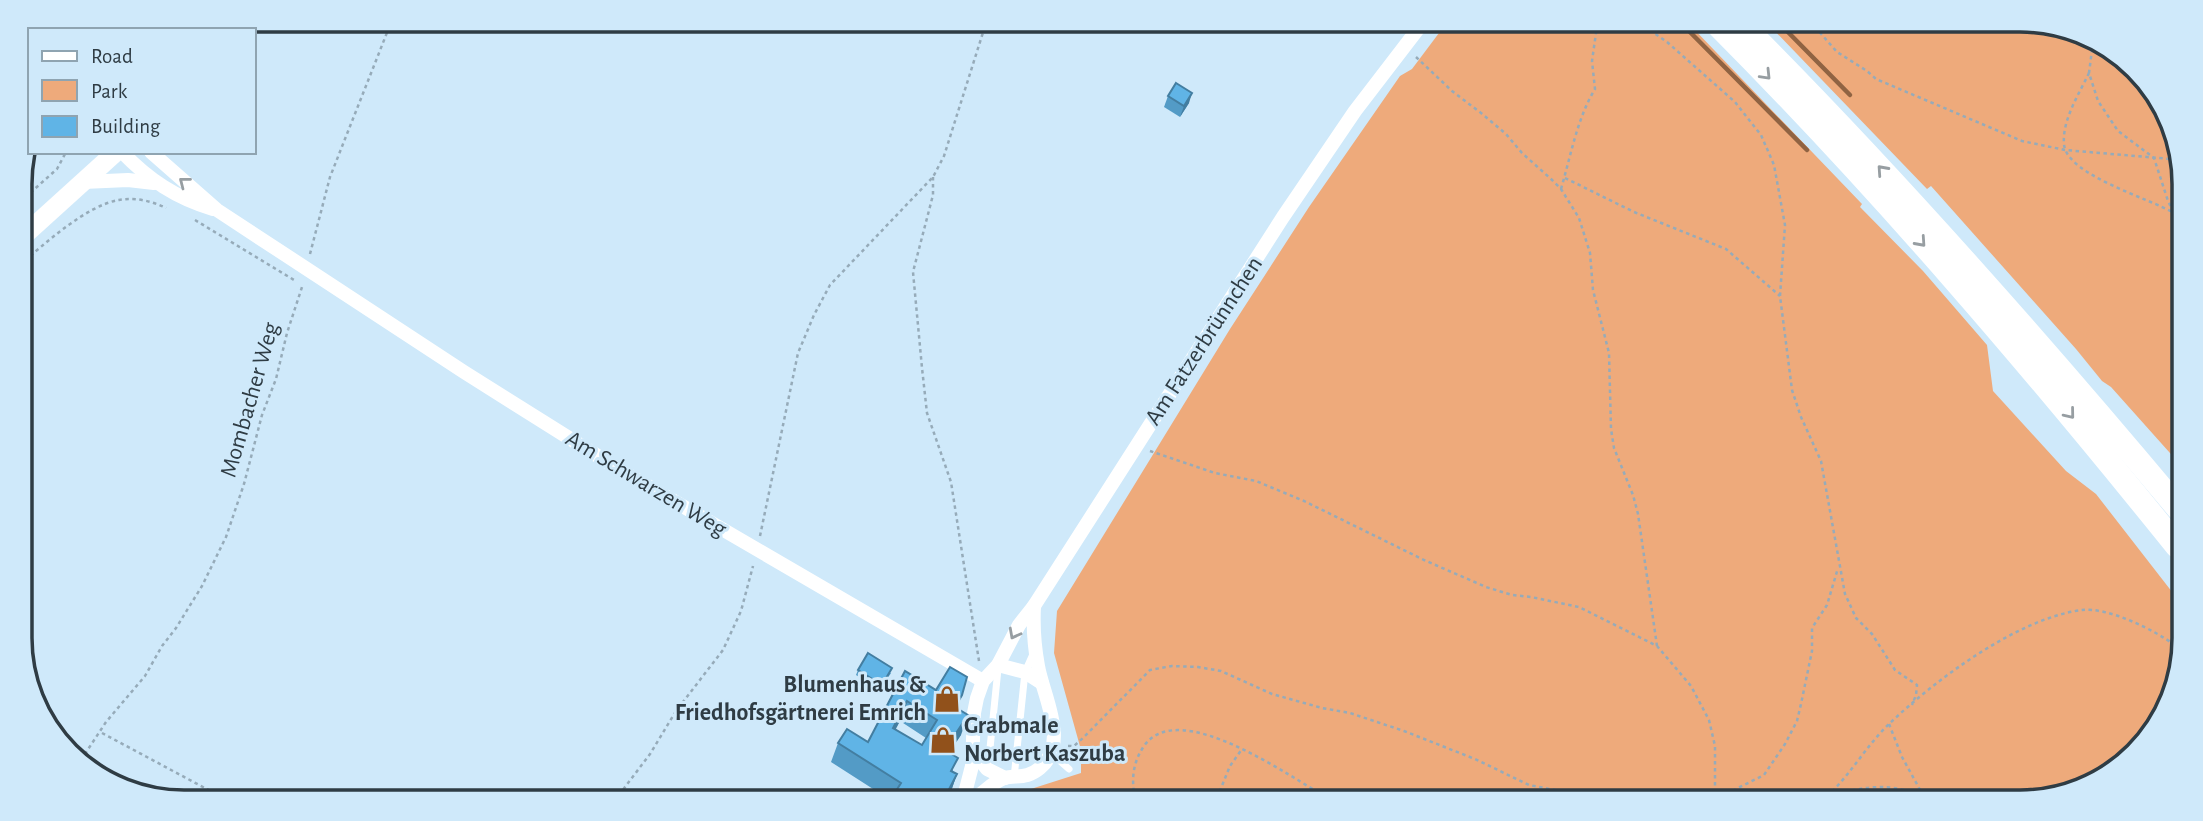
<svg xmlns="http://www.w3.org/2000/svg" width="2203" height="821" font-family="'Alegreya Sans',sans-serif">
<style>
.green{fill:#eeaa7b}
.lines{fill:none;stroke-linecap:round;stroke-linejoin:round}
.stream{stroke:#906342;stroke-width:4.5}
.path{stroke:#96abb9;stroke-width:2.5;stroke-dasharray:3.5 3.5;stroke-linecap:butt}
.lane{stroke:#fff;stroke-width:7}
.street{stroke:#fff;stroke-width:14}
.secondary{stroke:#fff;stroke-width:19}
.highway{stroke:#fff;stroke-width:24}
.wall{fill:#539bc6;fill-rule:evenodd}
.shaded-wall{fill:#437ea1}
.building{fill:#60b4e6;stroke:#437ea1;stroke-width:2;fill-rule:evenodd}
.oneway{stroke:#979ea2}
.labels{text-anchor:middle;dominant-baseline:central;stroke-width:6;stroke-linejoin:round;paint-order:stroke}
.street-label{font-size:24px;fill:#2f3c44;stroke:#cfe9fa}
.poi-label{font-size:24px;font-weight:bold;fill:#2f3c44;stroke:#cfe9fa;text-anchor:end}
.rim{fill:none;stroke:#2f3c44;stroke-width:3.5}
</style>
<rect width="100%" height="100%" fill="#cfe9fa"/>
<g class="green">
<path d="M1445 25 1691 26 1862 204 1860 207 1923 271 1987 345 1993 391 2066 471 2096 494 2176 597 2175 690 2120 768 2030 801 1006 797 1081 773V750L1054 653 1057 611 1230 329 1309 207 1400 76 1412 69Z"/>
<path d="M1770 26 2072 28 2143 75 2182 161 2178 462 2111 387 2102 381 2076 349 1931 186 1927 189Z"/>
</g>
<g class="lines">
<g class="stream">
<path d="M1684 26 1807 150"/>
<path d="M1783 27 1850 95"/>
</g>
<g class="path">
<path d="M1644 26 1667 42 1735 102 1761 135 1768 151 1774 165 1785 225 1780 296 1792 390 1801 417 1821 461 1845 594 1856 618 1872 634 1895 670 1917 685 1916 695 1912 705"/>
<path d="M1815 27 1837 52 1867 71 1876 79 2022 141 2065 150 2182 160"/>
<path d="M209 30 220 19"/>
<path d="M2093 42 2089 73 2098 101 2118 131 2154 158 2168 201 2174 213 2182 218"/>
<path d="M1416 57 1452 91 1481 113 1506 134 1522 153 1551 179 1561 189 1579 218 1590 253 1593 290 1609 353 1611 429 1614 448 1633 495 1638 514 1657 646"/>
<path d="M2089 73C2079 94 2062 120 2064 144 2066 175 2149 198 2174 213"/>
<path d="M933 177V195L913 272 922 368 927 413 951 482 979 661"/>
<path d="M1565 178 1634 212 1726 249 1780 296"/>
<path d="M1561 189C1571 155 1577 119 1595 89L1592 61 1597 26"/>
<path d="M20 202 57 169 66 152"/>
<path d="M195 220 294 280"/>
<path d="M310 254 330 177 392 20"/>
<path d="M20 265C44 244 87 205 119 200 135 197 152 201 166 208"/>
<path d="M1150 451 1215 473 1256 481 1304 501 1424 560 1486 587 1512 595 1531 597 1579 607 1657 646 1691 686 1709 720 1715 746V800"/>
<path d="M760 536 798 353 814 315 830 285 933 177 944 156 986 23"/>
<path d="M1889 724 1902 757 1924 797"/>
<path d="M102 733 216 794"/>
<path d="M1068 746H1074L1083 738 1150 670 1172 666 1198 667 1221 671 1272 694 1322 708 1350 713 1404 731 1475 759 1529 785 1576 794 1625 797 1653 796 1675 800"/>
<path d="M81 760 106 722 145 676 162 646 176 628 202 586 226 537 244 484 262 415 276 379 287 333 303 284"/>
<path d="M1133 790 1152 798"/>
<path d="M619 795 650 754 676 711 723 650 741 611 753 566"/>
<path d="M1135 798C1131 779 1133 762 1144 746 1179 696 1291 778 1328 798"/>
<path d="M1217 798 1230 766 1242 749"/>
<path d="M1311 798 1315 791"/>
<path d="M1825 798C1859 787 1896 779 1927 801"/>
<path d="M1714 800 1764 775 1785 744 1797 721 1801 704 1812 651V628L1827 605 1838 568"/>
<path d="M1822 801C1848 779 1865 747 1889 724 1935 680 2018 618 2082 610 2108 607 2155 630 2176 646"/>
<path d="M1859 801H1863"/>
</g>
<g class="lane">
<path d="M1051 753 1069 769"/>
<path d="M988 768 998 669"/>
<path d="M1014 778 1025 672 1034 652"/>
</g>
<g class="street">
<path d="M122 152C149 180 176 198 213 209"/>
<path d="M151 152 217 210 464 372 612 465 983 681"/>
<path d="M83 182 128 180 154 183"/>
<path d="M998 665 1025 672 1042 683"/>
<path d="M973 751 987 769 1005 778"/>
<path d="M964 797 972 766 974 713 977 698 983 681 998 665 1019 625 1034 606 1283 217 1355 111 1421 25"/>
<path d="M977 797C985 791 995 781 1004 778 1017 775 1027 779 1040 768 1070 743 1043 696 1038 666 1034 645 1033 626 1034 606"/>
</g>
<g class="secondary">
<path d="M245 30 256 20"/>
<path d="M20 239 116 152"/>
</g>
<g class="highway">
<path d="M1719 26C1882 190 2032 366 2177 546"/>
<path d="M1743 26C1896 179 2039 342 2178 508"/>
</g>
</g>
<g class="wall">
<path d="M1168 96 1189 103 1180 117 1164 107Z"/>
<path d="M858 670 891 673 880 690 856 675Z"/>
<path d="M905 671 936 690 962 695 957 709 961 735 949 752 953 772 957 774 949 797 884 796 831 762 838 743 868 742ZM900 721 926 738 922 745 895 729Z"/>
</g>
<g class="shaded-wall">
<path d="M1192 93 1189 103 1180 117 1184 106Z"/>
<path d="M907 701 900 721 886 748 893 728Z"/>
<path d="M968 715 961 735 938 770 945 750Z"/>
<path d="M957 774 950 794 949 797H945Z"/>
</g>
<g class="building">
<path d="M1176 83 1192 93 1184 106 1168 96Z"/>
<path d="M868 653 892 668 882 685 858 670Z"/>
<path d="M950 667 967 677 962 695 955 707 968 715 945 750 958 758 951 771 957 774 945 797H898L894 794 901 783 838 743 847 729 868 742 905 671 936 690ZM907 701 937 720 922 745 893 728Z"/>
</g>
<defs><path id="oneway-chevron" d="M-2-3.5L2.5 0L-2 3.5" fill="none" stroke-width="1.6" stroke-linecap="round" stroke-linejoin="round" transform="scale(1.75)"/></defs>
<g class="oneway">
<use href="#oneway-chevron" transform="translate(1766 75) rotate(46)"/>
<use href="#oneway-chevron" transform="translate(1882 170) rotate(-132)"/>
<use href="#oneway-chevron" transform="translate(184 182) rotate(-142)"/>
<use href="#oneway-chevron" transform="translate(1921 242) rotate(48)"/>
<use href="#oneway-chevron" transform="translate(2070 414) rotate(51)"/>
<use href="#oneway-chevron" transform="translate(1014 634) rotate(118)"/>
</g>
<defs>
<symbol id="shop-bare" viewBox="-9 -9 18 18"><path d="M-5-2.5h2.3a2.7 3.5 0 0 1 5.4 0H5L5.5 6h-11ZM-1.5-2.5h3a1.5 2.3 0 0 0-3 0Z" fill="#91511b" stroke="#cfe9fa" stroke-width="2.5" paint-order="stroke"/></symbol>
</defs>
<g fill-rule="evenodd">
<use href="#shop-bare" x="928" y="680" width="38" height="38"/>
<use href="#shop-bare" x="924" y="721" width="38" height="38"/>
</g>
<g class="labels">
<g class="street-label">
<text transform="translate(1204 341) rotate(-57)">Am Fatzerbrünnchen</text>
<text transform="translate(250 400) rotate(-74)">Mombacher Weg</text>
<text transform="translate(646 484) rotate(31)">Am Schwarzen Weg</text>
</g>
<g class="poi-label">
<text x="926" y="685">Blumenhaus &amp;<tspan x="926" dy="28">Friedhofsgärtnerei Emrich</tspan></text>
<text x="964" y="726" text-anchor="start">Grabmale<tspan x="964" dy="28">Norbert Kaszuba</tspan></text>
</g>
</g>
<path d="M0 0H2203V821H0ZM184 32H2020A152 152 0 0 1 2172 184V638A152 152 0 0 1 2020 790H184A152 152 0 0 1 32 638V184A152 152 0 0 1 184 32Z" fill="#cfe9fa" fill-rule="evenodd"/>
<path class="rim" d="M184 32H2020A152 152 0 0 1 2172 184V638A152 152 0 0 1 2020 790H184A152 152 0 0 1 32 638V184A152 152 0 0 1 184 32Z"/>
<rect x="28" y="28" width="228" height="126" fill="#cfe9fa" stroke="#8fa4b1" stroke-width="2"/>
<rect x="42" y="51" width="35" height="10" fill="#ffffff" stroke="#8fa4b1" stroke-width="2"/>
<text x="91" y="63" font-size="21" fill="#2f3c44">Road</text>
<rect x="42" y="80" width="35" height="21" fill="#eeaa7b" stroke="#8fa4b1" stroke-width="2"/>
<text x="91" y="98" font-size="21" fill="#2f3c44">Park</text>
<rect x="42" y="116" width="35" height="21" fill="#60b4e6" stroke="#8fa4b1" stroke-width="2"/>
<text x="91" y="133" font-size="21" fill="#2f3c44">Building</text>
</svg>
